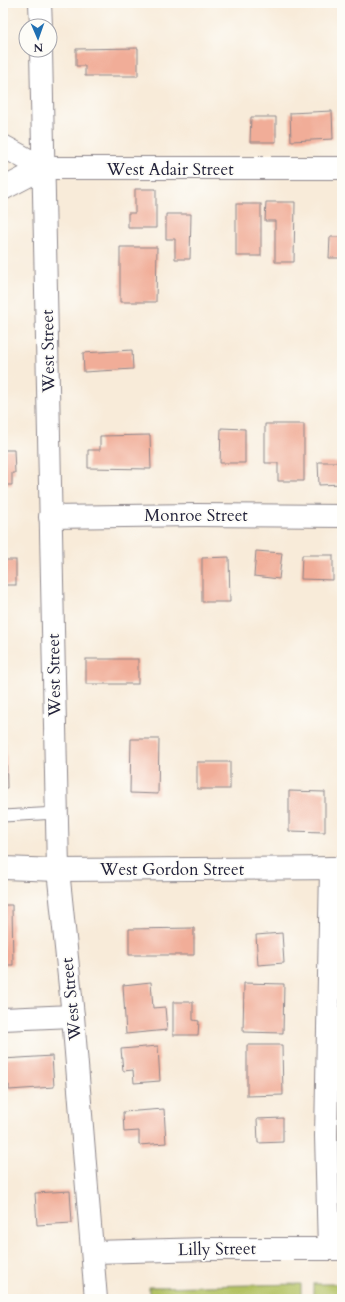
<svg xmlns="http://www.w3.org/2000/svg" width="345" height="1302" font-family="Cardo,serif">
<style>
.green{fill:#b3c264;stroke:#6a7250}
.building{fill:#f1ad98}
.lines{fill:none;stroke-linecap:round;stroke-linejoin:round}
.service-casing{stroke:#8d868a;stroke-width:13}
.minor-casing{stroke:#8d868a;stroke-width:24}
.tertiary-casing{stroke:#8d868a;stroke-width:24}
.service{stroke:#fff;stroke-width:11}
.minor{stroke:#fff;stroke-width:22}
.tertiary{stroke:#fff;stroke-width:22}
.labels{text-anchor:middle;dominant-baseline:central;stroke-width:3.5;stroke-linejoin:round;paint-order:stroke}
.street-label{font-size:17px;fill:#22223b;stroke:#fdfcf7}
</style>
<rect width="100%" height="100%" fill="#fdfcf7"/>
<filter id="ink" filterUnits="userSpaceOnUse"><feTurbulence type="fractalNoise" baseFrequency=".025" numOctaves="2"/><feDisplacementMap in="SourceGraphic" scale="8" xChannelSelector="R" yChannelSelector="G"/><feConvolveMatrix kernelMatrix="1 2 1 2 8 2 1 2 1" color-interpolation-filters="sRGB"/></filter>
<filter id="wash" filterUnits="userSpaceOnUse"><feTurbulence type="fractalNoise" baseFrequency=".012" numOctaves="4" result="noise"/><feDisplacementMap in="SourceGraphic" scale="16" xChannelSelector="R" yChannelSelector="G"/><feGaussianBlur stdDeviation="0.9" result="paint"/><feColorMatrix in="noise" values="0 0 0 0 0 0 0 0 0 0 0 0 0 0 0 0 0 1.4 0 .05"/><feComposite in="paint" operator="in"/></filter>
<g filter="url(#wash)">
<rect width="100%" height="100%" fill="#f8ebd9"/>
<g class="green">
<path d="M301 1284V1299H149V1287Z"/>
<rect x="313" y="1284" width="29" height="15"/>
</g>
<g id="blocks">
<g class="building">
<path d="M138 48V76H85V66H76V49Z"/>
<path d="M332 111 333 139 291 141 290 113Z"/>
<path d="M251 117H276V142H250Z"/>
<path d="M135 189H156V228H128V213H135Z"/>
<path d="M266 202H295L294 262H275V221H265Z"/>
<rect x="236" y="204" width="25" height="52"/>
<path d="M166 214H191L190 259H175V239H166Z"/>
<path d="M330 237H342V258H329Z"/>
<path d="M120 247H157L156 302H120Z"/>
<path d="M132 350 133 369 84 372 83 353Z"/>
<path d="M265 424H304V481H278V463H265Z"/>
<path d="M221 428 245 429V463H220Z"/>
<path d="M150 435 151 469 88 468V450H100V436Z"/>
<path d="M3 450H14L15 473H12V485H3Z"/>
<path d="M318 462H342V484L319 485Z"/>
<path d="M256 551 282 553 279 579 254 576Z"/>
<path d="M302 555H333V580L301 579Z"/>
<path d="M229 557 230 602H202V558Z"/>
<rect x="3" y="560" width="13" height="25"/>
<rect x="86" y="659" width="52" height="25"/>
<path d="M131 739H159L158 794 130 793Z"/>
<path d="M3 742H6L7 788H3Z"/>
<rect x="197" y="762" width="33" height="27"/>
<path d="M289 791 325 792V832L289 831Z"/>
<path d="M3 905H12L13 965H3Z"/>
<path d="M194 928V955H129V929Z"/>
<path d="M282 933 284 963 258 965 256 935Z"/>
<path d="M151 982 153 1008 165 1007 167 1030 126 1034 123 985Z"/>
<path d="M244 983 284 984 283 1033 243 1032Z"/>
<path d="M173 1002H193V1020L199 1021 198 1035H173Z"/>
<path d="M247 1045H282L283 1095 247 1096Z"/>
<path d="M158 1046 160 1081 134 1083 133 1070 123 1071 121 1049Z"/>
<path d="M52 1056 54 1087 9 1090V1085H3V1059Z"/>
<path d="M164 1109 166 1143 139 1145V1131L124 1132 123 1112Z"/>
<path d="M283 1118V1142L258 1143 257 1119Z"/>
<path d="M70 1191 72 1223 37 1225 35 1193Z"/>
</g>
</g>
</g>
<g filter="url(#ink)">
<use href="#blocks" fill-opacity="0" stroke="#8d868a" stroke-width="1"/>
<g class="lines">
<defs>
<path id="service" d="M3 816 57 813"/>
<g id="minor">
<path d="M3 146 43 168"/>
<path d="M3 189 43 168H342"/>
<path d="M50 517 197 515 342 516"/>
<path d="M58 870 73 1016 96 1299"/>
<path d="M3 1019 73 1016"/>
<path d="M329 1249 326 1136 331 868"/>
<path d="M93 1252 208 1249H342"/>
</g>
<g id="tertiary">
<path d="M40 3 41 26"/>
<path d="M41 50 58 870"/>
<path d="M3 868 58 870 342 868"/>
</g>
</defs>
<use href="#service" class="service-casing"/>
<use href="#minor" class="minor-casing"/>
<use href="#tertiary" class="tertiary-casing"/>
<use href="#service" class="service"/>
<use href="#minor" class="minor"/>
<use href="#tertiary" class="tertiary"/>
</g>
</g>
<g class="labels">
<g class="street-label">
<text x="170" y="169">West Adair Street</text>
<text transform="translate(48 351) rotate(-91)">West Street</text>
<text x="196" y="515">Monroe Street</text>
<text transform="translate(54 675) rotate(-91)">West Street</text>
<text x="172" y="869">West Gordon Street</text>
<text transform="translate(71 999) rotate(-96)">West Street</text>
<text transform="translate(217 1249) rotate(-1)">Lilly Street</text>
</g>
</g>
<rect width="345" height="1302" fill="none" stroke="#fdfcf7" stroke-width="16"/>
<g transform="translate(38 38) rotate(178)"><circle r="19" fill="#fdfcf7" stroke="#a5a5ac"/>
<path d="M0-3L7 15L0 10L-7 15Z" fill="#1f6fb2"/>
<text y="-6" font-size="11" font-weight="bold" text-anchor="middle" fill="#22223b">N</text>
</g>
</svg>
